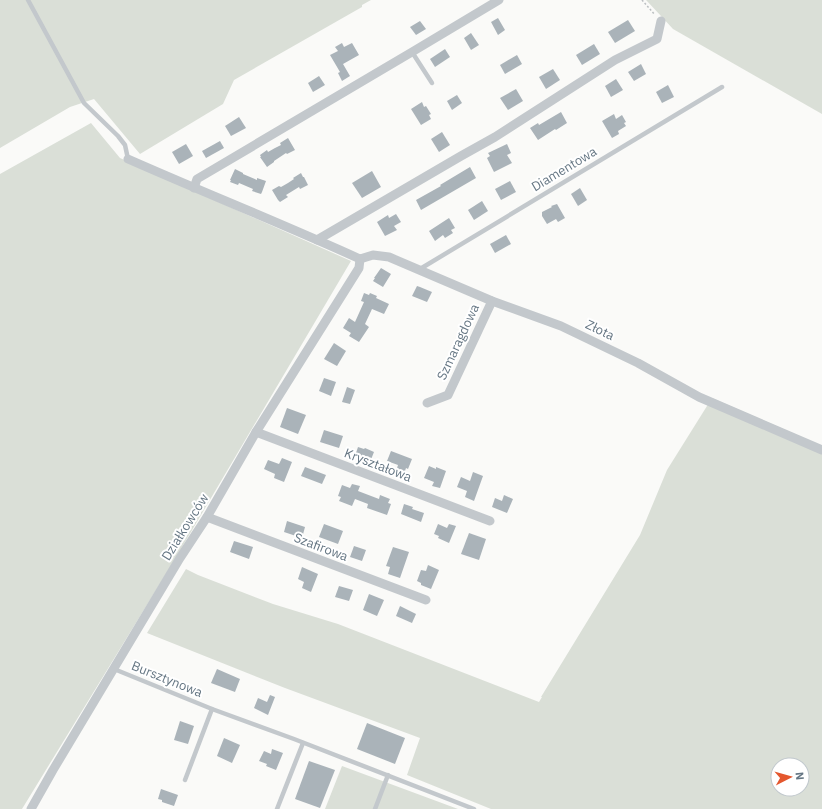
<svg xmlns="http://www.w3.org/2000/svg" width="822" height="809" font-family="'IBM Plex Sans',sans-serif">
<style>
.green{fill:#dadfd7;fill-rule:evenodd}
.building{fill:#aab3b9}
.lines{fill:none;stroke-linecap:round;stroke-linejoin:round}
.path{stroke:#bbbfc2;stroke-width:1.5;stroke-dasharray:2 2;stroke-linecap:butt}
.lane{stroke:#c3c8cc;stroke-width:4.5}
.street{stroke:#c3c8cc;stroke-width:9}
.labels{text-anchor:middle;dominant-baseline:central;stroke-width:4;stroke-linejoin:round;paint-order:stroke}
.street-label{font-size:13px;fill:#657683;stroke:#fff}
</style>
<rect width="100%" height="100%" fill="#fafaf8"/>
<g class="green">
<path d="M0 0H371L362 5V7L234 80 223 104 140 154 94 99 70 107 0 148Z"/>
<path d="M646 0H822V114L673 29 661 16Z"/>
<path d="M91 123 120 158 351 261 175 559 22 809H0V174Z"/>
<path d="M712 398 822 446V809H491L407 775 420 738 285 688 147 633 186 569 198 575 273 604 338 624 539 702 542 697H541L640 535 667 470ZM778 765H802V789H778Z"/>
<path d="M342 766 458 809H325Z"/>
</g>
<g class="building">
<path d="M498 18 505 30 498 35 491 22Z"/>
<path d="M628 20 635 31 615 43 608 32Z"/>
<path d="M420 21 426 29 416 35 410 27Z"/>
<path d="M471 33 479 45 471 50 464 38Z"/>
<path d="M342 43 344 47 352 43 359 55 343 64 350 76 342 81 338 73 340 72 330 55 338 51 335 47Z"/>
<path d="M594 44 600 54 582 65 576 55Z"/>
<path d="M445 49 450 57 435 67 430 59Z"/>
<path d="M517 55 522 64 505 74 500 65Z"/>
<path d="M641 64 646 74 634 81 628 72Z"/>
<path d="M553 69 560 80 546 89 539 77Z"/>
<path d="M319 76 325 85 313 92 308 83Z"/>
<path d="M616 79 623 90 611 97 605 86Z"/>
<path d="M668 85 674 97 662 103 656 92Z"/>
<path d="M516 89 523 101 508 110 500 98Z"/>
<path d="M457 95 462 103 452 110 447 101Z"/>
<path d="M422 102 424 107 426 106 431 114 429 115 431 119 421 125 411 109Z"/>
<path d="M561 112 567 123 556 130 555 129 538 140 530 128 538 123 539 125Z"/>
<path d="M614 114 616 119 622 115 626 122 624 123 626 126 618 131 619 134 612 138 602 121Z"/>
<path d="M239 117 246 128 231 136 225 126Z"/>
<path d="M442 132 450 145 439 152 431 139Z"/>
<path d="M288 138 295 150 287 154 286 153 274 161V162L267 167 260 157H261L260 155 267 150 268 152 275 148 281 145 280 143Z"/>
<path d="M220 141 224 148 206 158 202 151Z"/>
<path d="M186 144 193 156 179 164 172 152Z"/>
<path d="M507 144 511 153 507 155 512 163 494 172 487 158 490 156 488 153Z"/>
<path d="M470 167 476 178 421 210 416 200 441 186 440 185Z"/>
<path d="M235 169 243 173V174L257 180V178L266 181 262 192 261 194 252 191 253 189 239 183 238 185 230 182 231 180H230Z"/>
<path d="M372 171 381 187 362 198 352 183Z"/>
<path d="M301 173 303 177H304L308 185 300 189 299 187 286 195 288 197 280 202 278 200 272 190 279 186 281 187 288 183 294 179 293 178Z"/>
<path d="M510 181 516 192 501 200 495 189Z"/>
<path d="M580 188 587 200 578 206 571 194Z"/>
<path d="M482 201 488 211 474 220 468 210Z"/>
<path d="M557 204 565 218 558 222 556 219 547 224 542 216V212L552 207 551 206Z"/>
<path d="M396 214 401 222 394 226 397 230 385 236 377 222 388 215 389 218Z"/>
<path d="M449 218 455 228 451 230 453 233 445 238 443 235 435 241 429 231Z"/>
<path d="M506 235 511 244 495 253 490 244Z"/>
<path d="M381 268 391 274 383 287 373 281 375 278H374Z"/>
<path d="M417 286 420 287 432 292 427 302 412 296Z"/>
<path d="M364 293 369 295 370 293 377 296 376 298 389 304 384 314 372 309 365 324 369 327 359 342 349 336 351 333 343 328 349 318 355 322 364 302 361 301Z"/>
<path d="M334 343 346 351 337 366 324 359Z"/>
<path d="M324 378 336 382 331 396 319 391Z"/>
<path d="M347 387 355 390 350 404 342 402Z"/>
<path d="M287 408 306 415 298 434 280 427Z"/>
<path d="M324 430 343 436 339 448 320 442Z"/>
<path d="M358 447 364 449 365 448 374 452 370 462 355 456Z"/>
<path d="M391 451 412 459 408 469 406 468 404 474 396 471 398 465 387 461Z"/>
<path d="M282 458 292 462 284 482 274 478 275 474 264 469 268 460 279 464Z"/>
<path d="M429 466 436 469V467L446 471 440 488 432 486 434 482 424 478Z"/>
<path d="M305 467 326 475 322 484 301 476Z"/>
<path d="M473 472 483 476 474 501 465 497 467 491 457 487 461 477 470 481Z"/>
<path d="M352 484 360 486 358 491 379 499 380 495 390 499 388 503 391 504 387 515 367 508 368 504 355 499 352 506 339 501 341 497 338 496 342 485 350 488Z"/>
<path d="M504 495 513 499 507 513 492 507 495 498 502 501Z"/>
<path d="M404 504 413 507 412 509 424 513 421 522 401 514Z"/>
<path d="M287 521 305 527 302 538 284 532Z"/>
<path d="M324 524 343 531 338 544 319 537Z"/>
<path d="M438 524 447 528 449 524 456 526 449 543 438 538 439 536 434 534Z"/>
<path d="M469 533 486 539 479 560 461 554Z"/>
<path d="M234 541 253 547 249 559 230 552Z"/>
<path d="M354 546 366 550 362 561 350 557Z"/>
<path d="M393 547 409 552 400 578 388 574 390 567 386 566Z"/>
<path d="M428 565 439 570 431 589 421 585V583L417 581 421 570 426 571Z"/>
<path d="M302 567 318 574 311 592 302 588 304 582 298 579Z"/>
<path d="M339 586 353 590 349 601 335 597Z"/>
<path d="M369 594 384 600 377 616 363 610Z"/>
<path d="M400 606 416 614 412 623 396 616Z"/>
<path d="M217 669 240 679 235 692 211 683Z"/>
<path d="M270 695 275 697 268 715 254 708 258 698 267 702Z"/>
<path d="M180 721 194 726 188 744 174 740Z"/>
<path d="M367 723 405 738 395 764 357 749Z"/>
<path d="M224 738 240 745 232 763 217 756Z"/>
<path d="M272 749 283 753 276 770 266 766 267 764 259 761 264 751 271 754Z"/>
<path d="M309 761 335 770 320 808 295 799Z"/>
<path d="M161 789 178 795 174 806 162 802V800L158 799Z"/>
</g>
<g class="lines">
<path class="path" d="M642 0 655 15"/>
<g class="lane">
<path d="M28 0 84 103 118 136 125 145 128 159"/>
<path d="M412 52 432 83"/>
<path d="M420 269 722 87"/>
<path d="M114 669 212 709 294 739 474 809"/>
<path d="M185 780 212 709"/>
<path d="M277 809 303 743"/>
<path d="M375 809 388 775"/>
</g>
<g class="street">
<path d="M128 159C205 193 283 224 360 259"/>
<path d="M194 188 197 179 412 52 499 0"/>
<path d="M317 240 461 156 495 137 615 60 657 39 661 21"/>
<path d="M360 259 373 255 389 257 492 301 561 326 638 363 699 397 822 450"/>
<path d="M427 403 448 395 492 301"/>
<path d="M256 432 490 521"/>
<path d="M207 517 426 600"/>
<path d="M31 809 53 770 180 558 207 517 256 432 359 268 360 259"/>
</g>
</g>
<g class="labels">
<g class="street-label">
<text transform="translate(564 169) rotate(-31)">Diamentowa</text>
<text transform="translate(600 330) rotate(26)">Złota</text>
<text transform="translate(458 342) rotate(-65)">Szmaragdowa</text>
<text transform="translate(378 465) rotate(21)">Kryształowa</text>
<text transform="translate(185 527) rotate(-58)">Działkowców</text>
<text transform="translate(321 547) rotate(21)">Szafirowa</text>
<text transform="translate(167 679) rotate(22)">Bursztynowa</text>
</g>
</g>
<g transform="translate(790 777) rotate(84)"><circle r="19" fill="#ffffff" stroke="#c1c8cd"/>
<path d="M0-3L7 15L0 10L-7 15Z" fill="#e4572e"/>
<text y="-6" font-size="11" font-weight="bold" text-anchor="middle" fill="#657683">N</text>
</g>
</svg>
